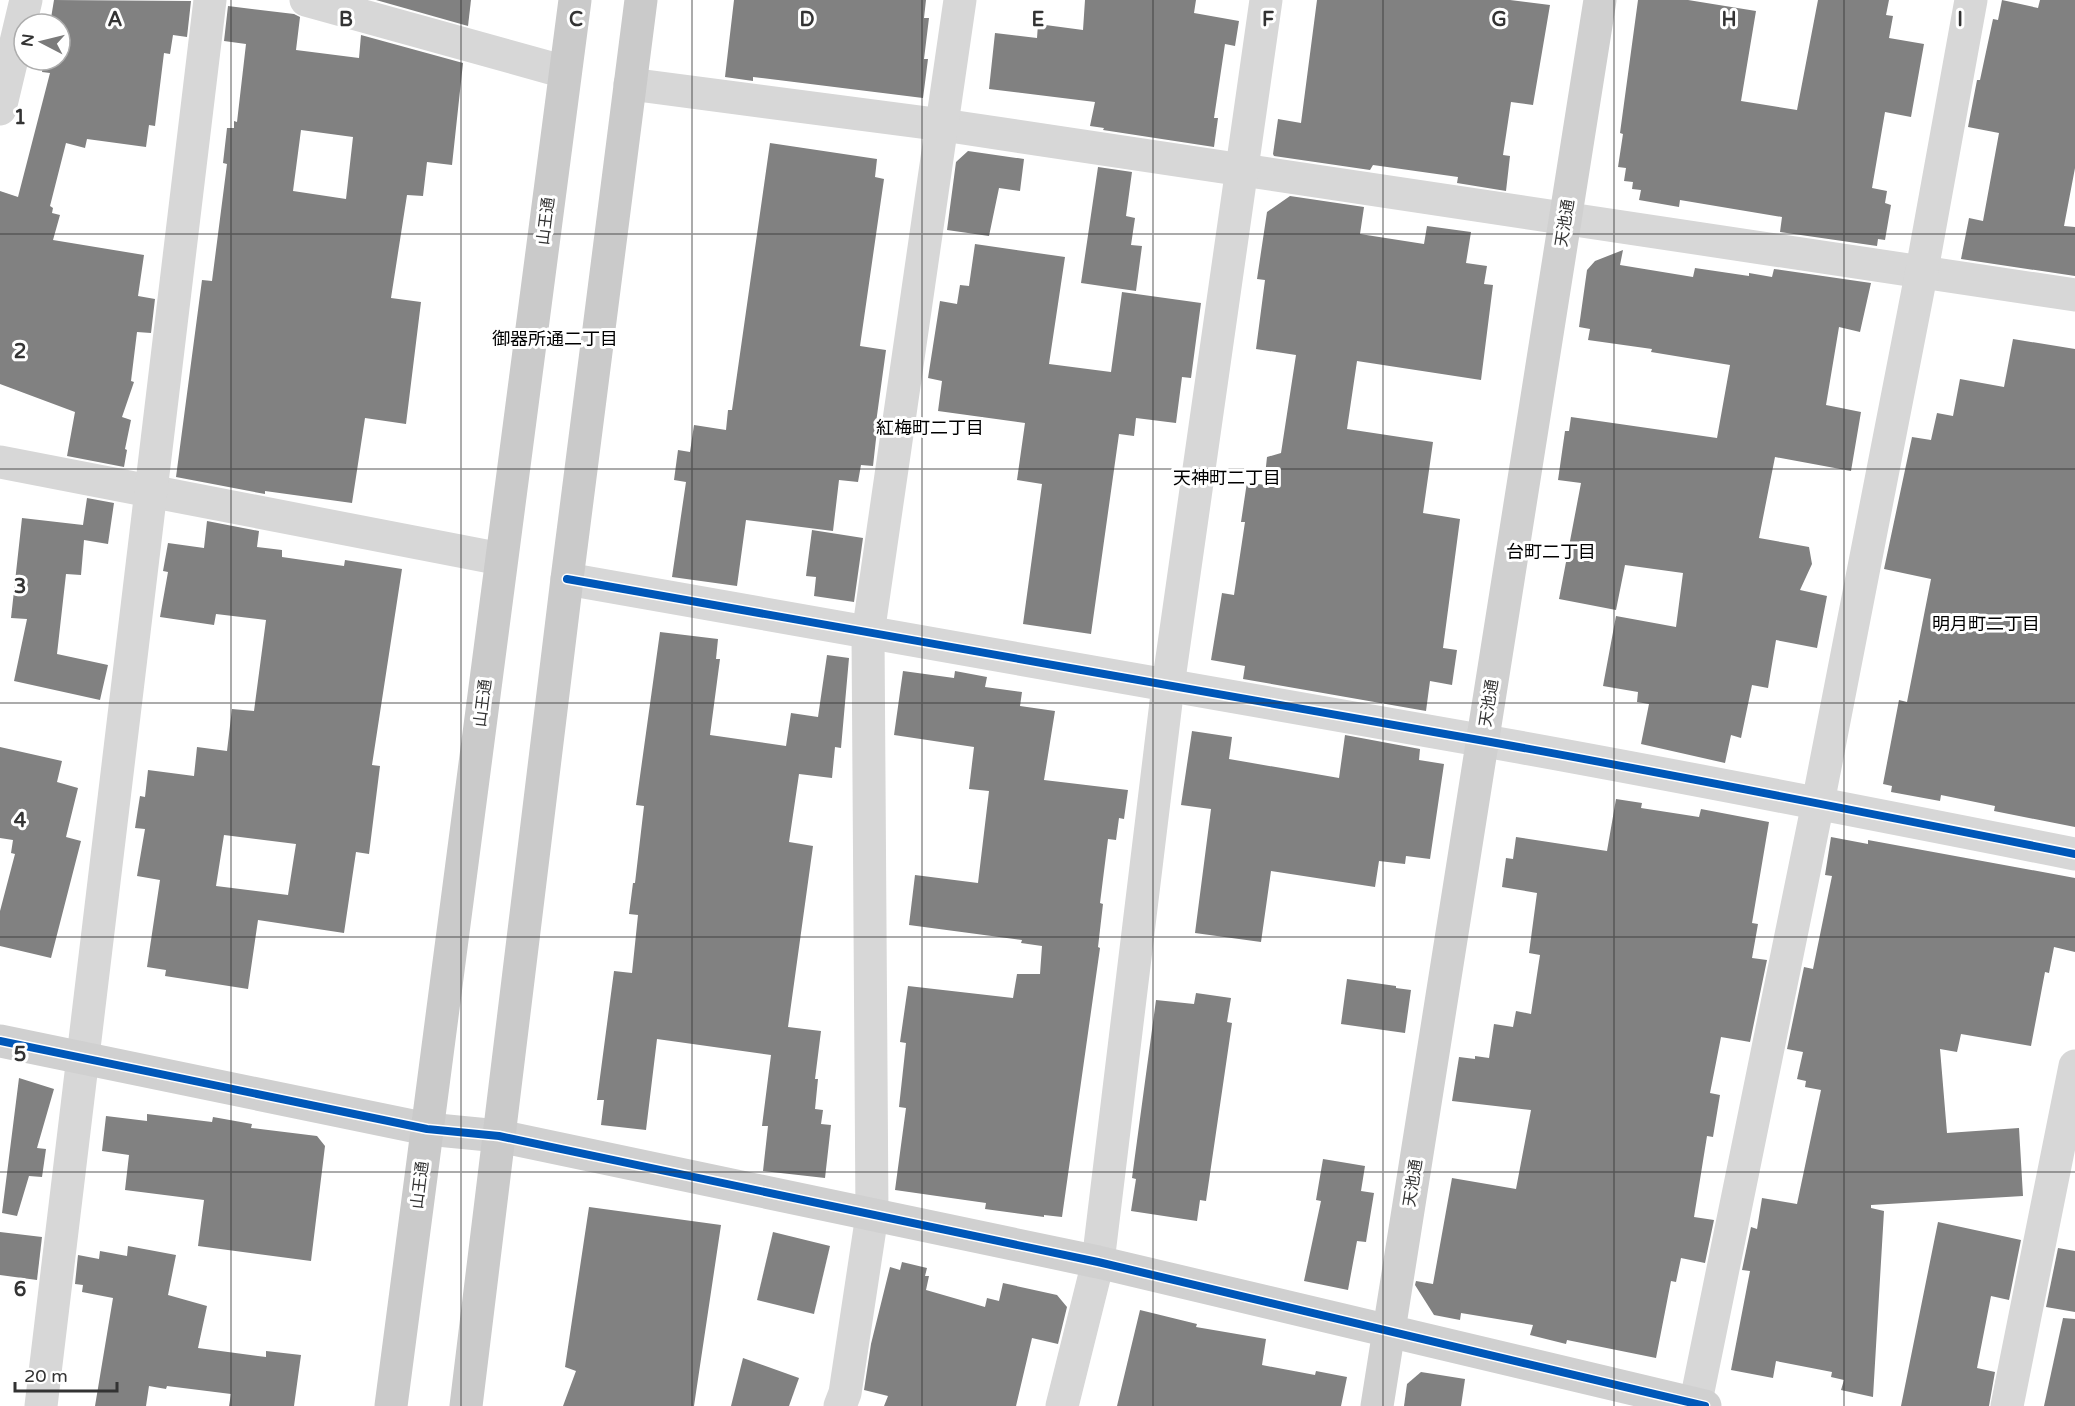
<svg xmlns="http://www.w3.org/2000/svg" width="2075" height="1406" font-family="'Varela Round','Noto Sans JP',sans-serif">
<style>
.building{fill:#818181;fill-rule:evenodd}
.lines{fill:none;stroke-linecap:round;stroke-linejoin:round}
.street{stroke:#d7d7d7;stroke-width:33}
.secondary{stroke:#d0d0d0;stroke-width:33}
.primary{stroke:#cacaca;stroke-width:33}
.cycleway-casing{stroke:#fff;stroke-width:11}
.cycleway{stroke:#0057b8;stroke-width:8}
.grid{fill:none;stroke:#333;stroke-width:1.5;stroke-opacity:0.55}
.labels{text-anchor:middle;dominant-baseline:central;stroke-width:6;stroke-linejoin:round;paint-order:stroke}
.street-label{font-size:16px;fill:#333;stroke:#fff}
.neighbourhood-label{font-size:18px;fill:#000;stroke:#fff}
.grid-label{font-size:20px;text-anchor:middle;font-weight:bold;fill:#333;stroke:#fff;stroke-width:6;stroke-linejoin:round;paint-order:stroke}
</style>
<rect width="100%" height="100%" fill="#fff"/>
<g class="building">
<path d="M54 0 191 1 187 37 173 35 170 54 164 53 155 126 149 125 146 147 87 139 85 148 66 143 50 206 53 208 52 213 60 215 53 240 144 255 138 296 155 299 151 333 137 332 131 381 134 382 122 417 131 420 125 449 127 450 124 467 67 456 75 412 0 384V191L18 197 50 73 42 72 44 60H60V24H50Z"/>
<path d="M376 0H471L468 26Z"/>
<path d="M734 0H926L924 18H929L924 59H928L923 98 753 77V81L725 77Z"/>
<path d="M1085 0H1196L1194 13 1239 21 1235 46 1225 44 1214 118H1218L1214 147 1103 130 1104 128 1090 126 1095 102 989 89 995 33 1037 38 1038 24 1083 30Z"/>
<path d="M1317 0H1510L1550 5 1533 105 1511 102 1503 155 1510 156 1506 191 1457 183 1458 177 1373 165 1370 170 1274 156 1273 154 1278 119 1301 123Z"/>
<path d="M1638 0H1688L1756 11 1741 101 1797 110 1818 0H1889L1886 15 1893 16 1889 38 1924 44 1911 117 1885 112 1872 188 1887 191 1885 203 1891 205 1885 240 1878 239 1877 246 1780 232 1782 217 1680 200 1679 207 1639 200 1641 190 1632 189 1633 182 1624 181 1626 168 1618 167 1623 134 1620 133Z"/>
<path d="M2002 0 2038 8 2040 0H2075V168L2064 226 2075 227V276L1961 259 1969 218 1983 221 1999 133 1968 127 1977 80H1980L1993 19 1998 20Z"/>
<path d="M228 6 294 14 300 17 296 50 359 58 361 35 463 63 452 165 427 162 423 196 407 195 391 298 421 302 406 424 365 418 352 503 265 491V494L176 477 202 280 212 281 227 164 223 163 227 128H234V121L237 122 246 44 224 41ZM301 130 353 137 346 199 293 191Z"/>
<path d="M770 143 877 159 875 177 884 179 860 346 886 350 875 430H877L873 466 861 465 858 482 839 480 833 531 746 520 737 586 672 577 686 482 674 480 678 450 690 452 694 425 726 430 728 410H732Z"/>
<path d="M968 151 1024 159 1020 191 999 188 989 236 947 230 956 162Z"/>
<path d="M1098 167 1132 172 1126 216 1135 218 1131 245 1142 246 1136 291 1081 283Z"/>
<path d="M1290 196 1364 207 1360 234 1424 244 1427 226 1471 232 1466 263 1487 266 1484 284 1493 285 1481 380 1357 361 1347 429 1433 442 1423 513 1460 519 1443 648 1457 650 1452 685 1430 681 1426 711 1243 679 1245 666 1211 660 1222 593 1234 595 1245 522H1241L1247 482 1264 485 1267 457 1281 453 1296 355 1256 349 1265 280 1257 279 1267 212Z"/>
<path d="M975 244 1065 257 1049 364 1111 372 1122 292 1201 303 1191 378 1182 377 1176 423 1136 418 1134 436 1119 434 1091 634 1023 624 1042 484 1017 480 1025 423 938 411 942 381 928 378 940 301 957 304 960 285 969 286Z"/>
<path d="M1623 250 1620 265 1693 277 1695 268 1749 276V273L1772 277 1774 269 1871 283 1860 332 1839 327 1826 405 1861 412 1851 471 1775 457 1759 538 1809 547 1812 564 1800 590 1827 596 1817 648 1776 640 1768 688 1752 685 1741 738 1731 735 1725 763 1641 744 1649 704 1637 702 1638 692 1603 686 1616 616 1676 627 1683 573 1625 565 1616 610 1559 599 1581 483 1558 480 1565 431H1569L1571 417 1717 438 1730 365 1651 352 1652 349 1588 340 1590 329 1579 327 1587 270 1595 261Z"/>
<path d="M2013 339 2075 349V827L1994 811 1995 806 1941 795 1940 801 1891 792 1892 786 1883 784 1899 700 1907 702 1931 579 1884 569 1912 437 1931 440 1937 413 1953 416 1960 379 2004 387Z"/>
<path d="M87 498 114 503 108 544 84 540 81 575 66 574 57 654 108 665 100 700 14 681 27 619 11 618 22 518 83 525Z"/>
<path d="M207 521 259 531 257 547 282 550V557L344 566 345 560 402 569 372 765 380 766 369 854 356 852 344 933 258 920 248 989 165 976 166 970 147 967 160 880 137 876 145 829 135 828 140 796 145 797 148 770 194 776 197 747 227 751 232 709 254 711 266 620 216 614 214 625 160 617 168 572 163 571 168 543 204 548ZM224 835 296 844 288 895 216 886Z"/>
<path d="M812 530 863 538 854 602 814 596 816 577 806 576Z"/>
<path d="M660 632 718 639 716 659H720L710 735 786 746 791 713 818 717 827 655 849 658 841 748 835 747 832 778 799 774 789 842 813 846 788 1027 821 1031 815 1079H818L815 1109 823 1110 821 1124 831 1125 825 1178 763 1171 768 1126H762L771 1055 657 1039 646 1130 601 1125 604 1100H597L614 971 632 973 638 915 629 914 633 883H635L644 806 636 805Z"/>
<path d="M903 671 954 678 955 671 987 677 985 687 1022 692 1020 706 1055 711 1044 780 1128 790 1124 819 1119 818 1116 840 1108 839 1100 903 1103 904 1098 947 1100 948 1062 1217 1044 1215V1217L985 1209 986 1203 895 1190 906 1108 899 1107 906 1043 900 1042 908 986 1013 998 1017 974H1040L1042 946 1021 943 1022 940 909 925 915 875 978 883 989 791 969 789 974 747 894 735Z"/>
<path d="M1192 731 1232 737 1229 759 1339 778 1345 735 1420 749 1419 760 1444 764 1430 859 1406 856 1405 864 1379 861 1375 887 1271 871 1261 942 1195 933 1211 809 1181 805Z"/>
<path d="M0 747 62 761 57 782 78 788 66 837 81 841 51 958 0 946V911L15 854 11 853 13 840 0 838Z"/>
<path d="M1616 799 1642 803 1641 808 1699 817 1701 809 1769 822 1752 923 1758 924 1752 958 1767 960 1750 1042 1721 1037 1710 1093 1720 1095 1713 1137 1707 1136 1694 1217 1714 1220 1705 1263 1681 1258 1676 1282 1671 1281 1656 1358 1567 1340 1566 1344 1530 1335 1533 1325 1461 1313 1460 1320 1434 1315 1415 1285 1416 1281 1433 1284 1452 1178 1516 1189 1531 1110 1452 1101 1459 1057 1475 1059V1056L1489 1058 1494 1024 1513 1027 1516 1011 1531 1014 1540 955 1529 953 1537 893 1502 887 1506 858 1513 859 1516 837 1607 851Z"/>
<path d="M1831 837 1868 844V840L2075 878V952L2054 947 2049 973 2045 972 2031 1046 1961 1034 1957 1052 1940 1049 1947 1133 2019 1128 2023 1196 1871 1205V1208L1884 1211 1873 1397 1841 1390 1844 1380 1831 1377 1832 1372 1776 1361 1773 1378 1731 1370 1750 1271 1742 1270 1751 1227 1757 1229 1762 1198 1797 1204 1821 1090 1805 1087 1806 1081 1797 1079 1803 1052 1787 1049 1804 967 1813 969 1832 876 1825 875Z"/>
<path d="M1347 979 1396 986V988L1411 990 1405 1033 1341 1024Z"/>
<path d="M1196 993 1231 998 1227 1022 1232 1023 1206 1201 1200 1200 1197 1221 1131 1211 1136 1179 1132 1178 1156 1000 1194 1004Z"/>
<path d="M19 1078 54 1089 37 1148 46 1149 42 1177 29 1176 17 1216 2 1213Z"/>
<path d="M147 1114 212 1122 213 1117 252 1124 251 1128 317 1136 325 1146 311 1261 198 1246 204 1200 125 1190 129 1155 102 1151 106 1116 147 1121Z"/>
<path d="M1323 1159 1365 1166 1361 1191 1374 1193 1366 1242 1357 1241 1348 1290 1304 1281 1321 1201 1316 1200Z"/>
<path d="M589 1207 721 1225 694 1406H563L576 1371 565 1367Z"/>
<path d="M1938 1222 2021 1240 2009 1300 1991 1296 1977 1368 1995 1372 1989 1406H1901Z"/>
<path d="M0 1232 42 1237 37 1280 0 1275Z"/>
<path d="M773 1232 830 1246 814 1314 757 1300Z"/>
<path d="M128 1246 176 1255 168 1295 207 1306 198 1348 266 1357V1351L301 1355 294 1406H229L231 1394 167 1386 166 1389 149 1386 146 1406H95L113 1298 82 1292 83 1285 75 1284 78 1255 99 1259 100 1251 127 1256Z"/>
<path d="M2058 1248 2075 1251V1312L2046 1307Z"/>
<path d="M902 1262 927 1268 925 1276H929L926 1290 985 1307 987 1298 999 1301 1003 1283 1057 1295 1067 1307 1058 1344 1032 1338 1016 1406H884L888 1396 864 1390 871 1344 890 1267 900 1270Z"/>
<path d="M1140 1310 1197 1324 1196 1327 1266 1339 1262 1365 1315 1375 1316 1371 1347 1377 1341 1406H1117Z"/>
<path d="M2063 1318 2075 1319V1406H2044Z"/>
<path d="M743 1358 799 1378 789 1406H731Z"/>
<path d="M1421 1372 1465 1379 1461 1406H1404L1407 1384Z"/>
</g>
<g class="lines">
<g class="street">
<path d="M306 0 565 72"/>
<path d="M630 84 943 125 2075 295"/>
<path d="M0 109 26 0"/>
<path d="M0 462 501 559"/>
<path d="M567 579C873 635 1179 686 1485 741 1682 776 1879 815 2075 854"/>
<path d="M41 1406 210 0"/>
<path d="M840 1406 845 1393 872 1215 868 634 960 0"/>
<path d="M1062 1406 1098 1262 1168 686 1266 0"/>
<path d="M1695 1406 1818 803 1922 270 1971 0"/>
<path d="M2007 1406 2075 1066"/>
</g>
<g class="secondary">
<path d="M0 1041 427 1129 499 1136 1098 1262 1705 1406"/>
<path d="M1377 1406 1600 0"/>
</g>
<g class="primary">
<path d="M391 1406 575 0"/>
<path d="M466 1406 567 579 641 0"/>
</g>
<defs>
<g id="cycleway">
<path d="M567 579C873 635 1179 686 1485 741 1682 776 1879 815 2075 854"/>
<path d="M0 1041 427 1129 499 1136 1098 1262 1705 1406"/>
</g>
</defs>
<use href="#cycleway" class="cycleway-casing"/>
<use href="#cycleway" class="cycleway"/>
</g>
<path class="grid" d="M231 0V1406M461 0V1406M692 0V1406M922 0V1406M1153 0V1406M1383 0V1406M1614 0V1406M1844 0V1406M0 234H2075M0 469H2075M0 703H2075M0 937H2075M0 1172H2075"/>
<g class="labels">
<g class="street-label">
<text transform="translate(546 221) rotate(-83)">山王通</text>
<text transform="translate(1565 223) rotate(-81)">天池通</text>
<text transform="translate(483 703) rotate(-83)">山王通</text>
<text transform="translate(1489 703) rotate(-81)">天池通</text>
<text transform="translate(1413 1183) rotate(-81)">天池通</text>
<text transform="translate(420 1185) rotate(-83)">山王通</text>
</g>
<g class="neighbourhood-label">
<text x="555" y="339">御器所通二丁目</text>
<text x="930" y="428">紅梅町二丁目</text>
<text x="1227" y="478">天神町二丁目</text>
<text x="1551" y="552">台町二丁目</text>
<text x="1986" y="624">明月町二丁目</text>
</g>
</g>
<g class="grid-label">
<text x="115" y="26">A</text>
<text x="346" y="26">B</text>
<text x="576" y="26">C</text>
<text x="807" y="26">D</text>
<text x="1038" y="26">E</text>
<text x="1268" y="26">F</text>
<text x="1499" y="26">G</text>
<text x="1729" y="26">H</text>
<text x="1960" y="26">I</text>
<text x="20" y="124">1</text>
<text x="20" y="358">2</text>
<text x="20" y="593">3</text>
<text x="20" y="827">4</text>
<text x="20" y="1061">5</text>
<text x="20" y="1296">6</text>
</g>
<g transform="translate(42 42) rotate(277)"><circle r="28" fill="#ffffff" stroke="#adadad" stroke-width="1.5"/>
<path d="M0-4.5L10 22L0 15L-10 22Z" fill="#7a7a7a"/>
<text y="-9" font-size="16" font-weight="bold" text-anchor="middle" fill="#333333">N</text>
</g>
<path d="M15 1382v9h102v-9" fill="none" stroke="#333333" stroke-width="3"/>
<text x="24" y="1382" font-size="18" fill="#333333" stroke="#ffffff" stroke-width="4.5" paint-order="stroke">20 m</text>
</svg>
